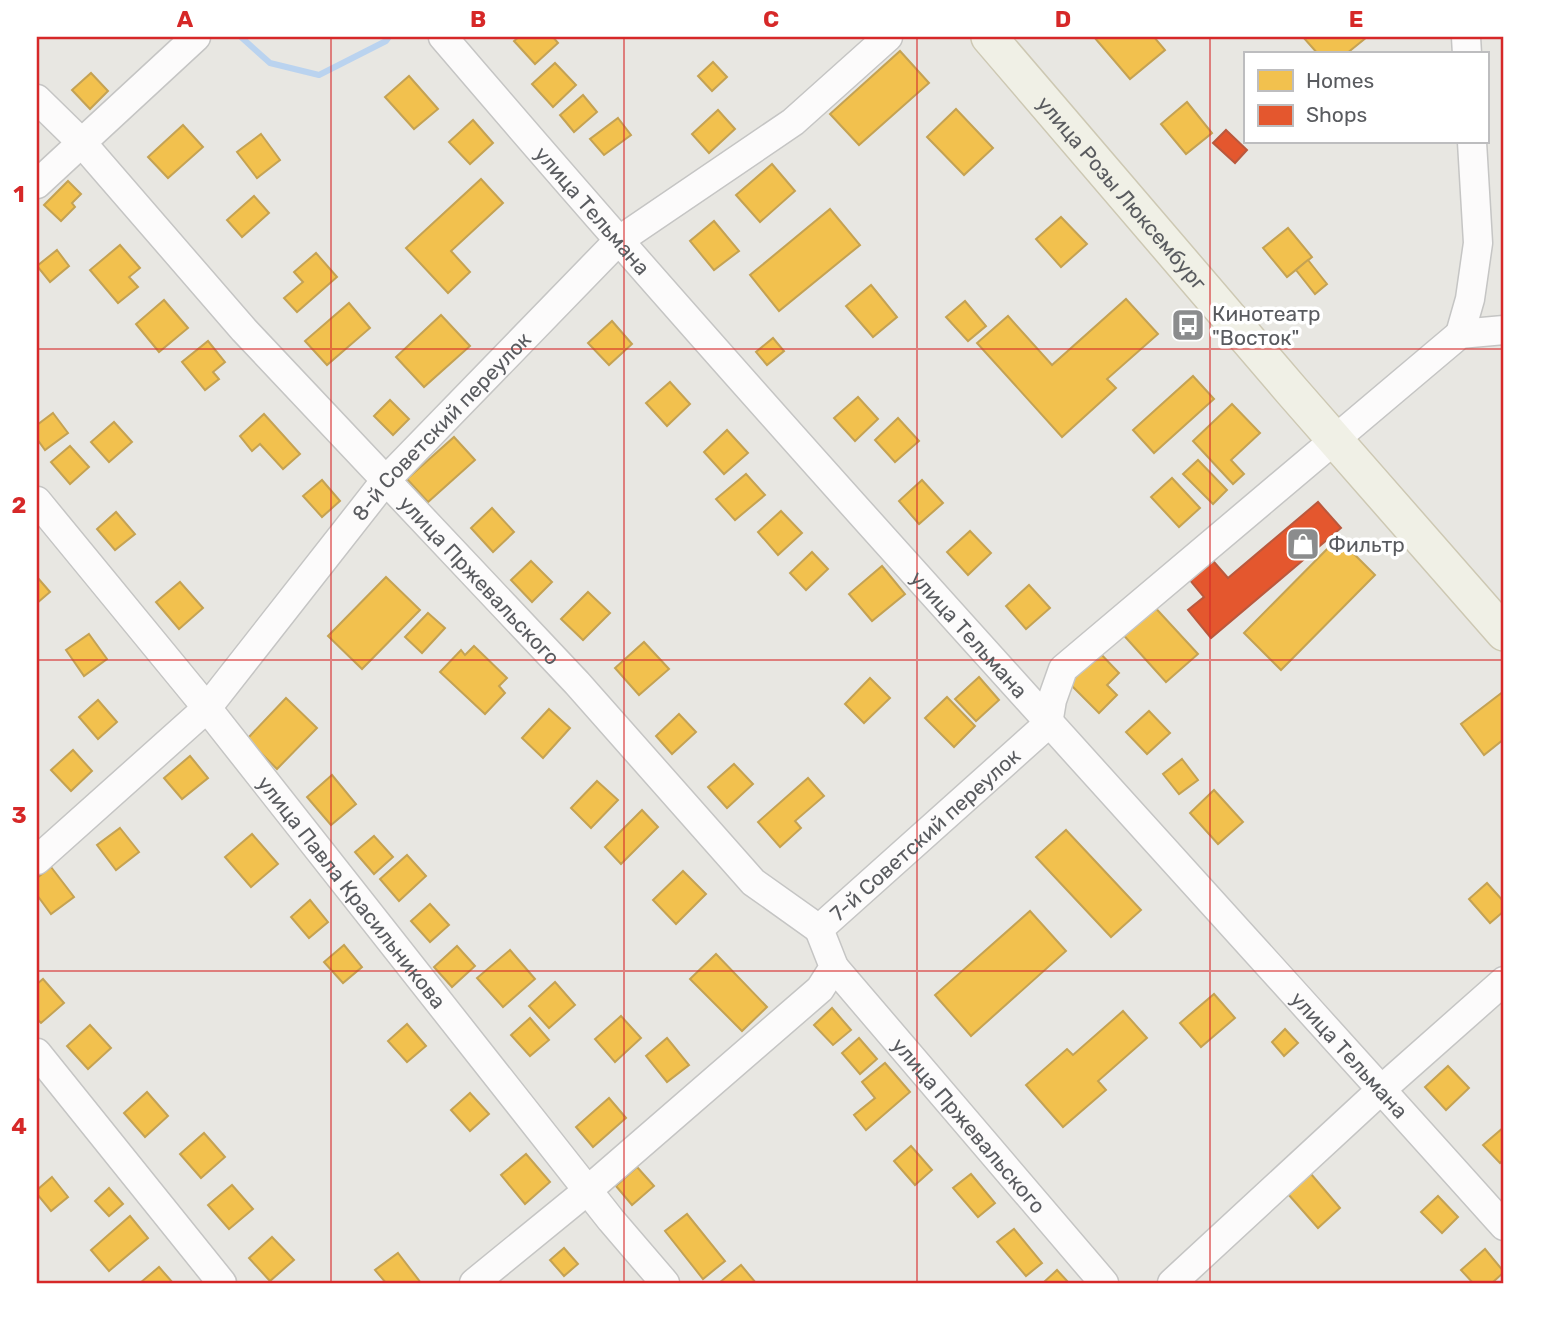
<svg xmlns="http://www.w3.org/2000/svg" width="1541" height="1320" font-family="Rubik,sans-serif">
<style>
.homes{fill:#f2c14e;stroke:#c4a253;stroke-width:2}
.shops{fill:#e4572e;stroke:#ba583d;stroke-width:2}
.lines{fill:none;stroke-linecap:round;stroke-linejoin:round}
.stream{stroke:#bad3ef;stroke-width:6}
.minor-casing{stroke:#c5c5c4;stroke-width:31}
.major-casing{stroke:#cdc8b3;stroke-width:38}
.minor{stroke:#fcfbfb;stroke-width:28}
.major{stroke:#f0f0e6;stroke-width:35}
.grid{fill:none;stroke:#d62828;stroke-width:2;stroke-opacity:0.55}
.labels{text-anchor:middle;dominant-baseline:central;stroke-width:7;stroke-linejoin:round;paint-order:stroke}
.street-label{font-size:21px;fill:#595b5f;stroke:#fff}
.poi-label{font-size:21px;fill:#595b5f;stroke:#fff;text-anchor:start}
.neatline{fill:none;stroke:#d62828;stroke-width:2.5}
.grid-label{font-size:23px;text-anchor:middle;font-weight:bold;fill:#d62828}
</style>
<rect width="100%" height="100%" fill="#e8e7e2"/>
<g class="homes">
<path d="M519 37H553L558 43 535 64 514 41Z"/>
<path d="M1094 37H1154L1165 50 1130 79Z"/>
<path d="M1303 37H1367L1346 54H1318Z"/>
<path d="M900 51 929 83 859 145 830 114Z"/>
<path d="M713 62 727 77 712 91 698 76Z"/>
<path d="M555 63 576 85 553 107 532 84Z"/>
<path d="M91 73 108 91 90 109 72 90Z"/>
<path d="M409 76 438 109 414 129 385 97Z"/>
<path d="M583 95 597 112 574 132 560 115Z"/>
<path d="M1187 102 1212 133 1186 154 1161 124Z"/>
<path d="M956 109 993 148 964 175 927 137Z"/>
<path d="M718 110 735 129 709 153 692 134Z"/>
<path d="M618 118 631 135 604 155 590 139Z"/>
<path d="M473 120 493 143 470 164 449 142Z"/>
<path d="M183 125 203 147 168 178 148 157Z"/>
<path d="M261 134 280 160 257 178 237 152Z"/>
<path d="M772 164 795 191 760 222 736 195Z"/>
<path d="M481 179 503 203 451 251 470 272 448 293 406 248Z"/>
<path d="M68 181 81 194 72 203 75 207 61 221 44 205Z"/>
<path d="M254 196 269 213 242 237 227 220Z"/>
<path d="M830 209 860 245 779 311 750 275Z"/>
<path d="M1061 217 1087 244 1061 267 1036 239Z"/>
<path d="M714 221 739 251 714 270 690 241Z"/>
<path d="M1288 228 1312 257 1287 277 1263 248Z"/>
<path d="M120 245 140 268 129 277 138 287 118 303 90 270Z"/>
<path d="M57 250 69 266 50 282 37 266Z"/>
<path d="M316 253 337 277 297 312 284 298 303 282 294 272Z"/>
<path d="M1308 260 1327 284 1315 294 1296 270Z"/>
<path d="M871 285 897 317 873 337 846 306Z"/>
<path d="M1126 299 1158 334 1107 379 1116 388 1062 437 977 343 1008 316 1052 365Z"/>
<path d="M164 300 188 328 159 352 136 324Z"/>
<path d="M965 301 986 326 968 341 946 317Z"/>
<path d="M349 303 370 328 327 365 305 341Z"/>
<path d="M441 315 470 346 424 387 396 357Z"/>
<path d="M612 321 632 344 609 365 588 343Z"/>
<path d="M773 338 784 351 767 365 756 352Z"/>
<path d="M208 341 225 362 213 372 219 379 205 390 182 362Z"/>
<path d="M1193 376 1214 399 1154 453 1133 430Z"/>
<path d="M670 382 690 404 667 426 646 403Z"/>
<path d="M858 397 878 419 855 441 834 418Z"/>
<path d="M390 400 409 419 393 435 374 416Z"/>
<path d="M1232 404 1260 433 1231 460 1244 474 1233 484 1193 441Z"/>
<path d="M53 413 68 433 45 450 37 439V425Z"/>
<path d="M264 414 300 454 283 469 260 444 252 451 240 436Z"/>
<path d="M898 418 919 441 895 462 875 440Z"/>
<path d="M114 422 132 442 109 462 91 442Z"/>
<path d="M727 430 748 453 724 474 704 452Z"/>
<path d="M454 437 475 460 428 502 407 479Z"/>
<path d="M70 446 89 467 70 484 51 462Z"/>
<path d="M1198 460 1227 490 1213 504 1183 474Z"/>
<path d="M746 474 765 495 735 520 716 499Z"/>
<path d="M1172 478 1200 508 1179 527 1151 497Z"/>
<path d="M322 480 340 501 322 517 303 496Z"/>
<path d="M922 480 943 503 919 524 899 501Z"/>
<path d="M492 508 514 532 493 552 471 528Z"/>
<path d="M781 511 802 533 778 555 758 532Z"/>
<path d="M116 512 135 534 115 550 97 529Z"/>
<path d="M970 531 991 553 968 575 947 552Z"/>
<path d="M1338 538 1375 575 1281 670 1244 633Z"/>
<path d="M812 552 828 569 806 590 790 573Z"/>
<path d="M531 561 552 582 532 602 511 580Z"/>
<path d="M882 566 905 594 872 621 849 594Z"/>
<path d="M37 577 50 592 37 603Z"/>
<path d="M386 577 420 610 362 669 328 636Z"/>
<path d="M180 582 203 608 179 629 156 602Z"/>
<path d="M1029 585 1050 608 1026 629 1006 606Z"/>
<path d="M588 592 610 613 583 640 561 619Z"/>
<path d="M1150 602 1198 654 1166 682 1119 630Z"/>
<path d="M428 613 445 628 422 653 405 637Z"/>
<path d="M89 634 107 659 84 676 66 650Z"/>
<path d="M644 642 669 669 639 695 615 668Z"/>
<path d="M474 646 507 678 499 686 505 693 485 714 440 672 461 650 465 655Z"/>
<path d="M1097 650 1119 673 1107 685 1117 695 1099 713 1066 680Z"/>
<path d="M979 677 999 700 976 721 955 699Z"/>
<path d="M870 678 890 698 864 723 845 704Z"/>
<path d="M1504 691V739L1484 755 1461 724Z"/>
<path d="M947 697 975 726 954 747 925 718Z"/>
<path d="M286 698 317 728 277 769 247 739Z"/>
<path d="M98 700 117 722 98 739 79 717Z"/>
<path d="M549 709 570 728 543 758 522 738Z"/>
<path d="M1149 711 1170 733 1147 754 1126 732Z"/>
<path d="M679 714 696 732 672 754 656 736Z"/>
<path d="M73 750 92 771 71 791 51 770Z"/>
<path d="M190 756 208 778 182 799 164 778Z"/>
<path d="M1182 759 1198 780 1179 794 1163 774Z"/>
<path d="M734 764 753 784 727 808 708 787Z"/>
<path d="M332 775 356 804 331 825 307 797Z"/>
<path d="M808 778 824 796 795 821 801 828 780 847 758 822Z"/>
<path d="M597 781 618 800 591 828 571 808Z"/>
<path d="M1214 790 1243 822 1218 844 1190 813Z"/>
<path d="M642 810 658 827 621 864 605 847Z"/>
<path d="M120 828 139 852 116 870 97 845Z"/>
<path d="M1066 830 1141 910 1111 937 1036 857Z"/>
<path d="M252 834 278 864 251 887 225 857Z"/>
<path d="M374 836 393 857 374 874 355 852Z"/>
<path d="M407 855 426 876 399 901 380 879Z"/>
<path d="M51 867 74 897 51 914 37 895V878Z"/>
<path d="M683 871 706 894 676 924 653 900Z"/>
<path d="M1487 883 1504 902V911L1490 923 1469 899Z"/>
<path d="M310 900 328 922 309 938 291 917Z"/>
<path d="M430 904 449 925 430 942 411 921Z"/>
<path d="M1030 911 1066 951 971 1036 935 995Z"/>
<path d="M344 945 362 967 343 983 324 962Z"/>
<path d="M457 946 475 966 452 987 434 967Z"/>
<path d="M510 950 535 979 503 1007 477 978Z"/>
<path d="M716 954 767 1007 742 1031 690 979Z"/>
<path d="M43 979 64 1003 41 1023 37 1019V984Z"/>
<path d="M555 982 575 1005 549 1028 529 1006Z"/>
<path d="M1214 994 1235 1018 1201 1047 1180 1023Z"/>
<path d="M832 1008 851 1030 833 1045 814 1025Z"/>
<path d="M1123 1011 1147 1038 1098 1081 1106 1090 1063 1127 1026 1085 1067 1049 1073 1055Z"/>
<path d="M621 1016 641 1038 615 1062 595 1039Z"/>
<path d="M530 1018 549 1040 530 1056 511 1035Z"/>
<path d="M407 1024 426 1046 407 1062 388 1041Z"/>
<path d="M90 1025 111 1048 88 1069 67 1046Z"/>
<path d="M1285 1029 1298 1043 1284 1056 1272 1042Z"/>
<path d="M667 1038 689 1065 667 1082 646 1056Z"/>
<path d="M859 1038 877 1059 860 1074 842 1053Z"/>
<path d="M885 1063 910 1092 866 1130 854 1115 875 1098 862 1082Z"/>
<path d="M1448 1066 1469 1088 1446 1110 1425 1087Z"/>
<path d="M147 1092 168 1116 145 1137 124 1113Z"/>
<path d="M470 1093 489 1114 470 1131 451 1110Z"/>
<path d="M609 1098 626 1118 593 1147 576 1127Z"/>
<path d="M1504 1127V1159L1500 1163 1483 1145Z"/>
<path d="M204 1133 225 1157 201 1178 180 1154Z"/>
<path d="M911 1146 932 1170 915 1185 894 1161Z"/>
<path d="M526 1154 550 1182 525 1204 501 1175Z"/>
<path d="M637 1167 654 1186 632 1205 616 1186Z"/>
<path d="M971 1174 995 1203 978 1217 953 1188Z"/>
<path d="M1311 1174 1340 1208 1318 1228 1288 1194Z"/>
<path d="M52 1177 68 1197 51 1211 37 1194V1190Z"/>
<path d="M232 1185 253 1209 229 1229 208 1205Z"/>
<path d="M109 1188 123 1204 109 1216 95 1201Z"/>
<path d="M1438 1196 1458 1217 1442 1233 1421 1212Z"/>
<path d="M687 1214 725 1261 703 1279 665 1231Z"/>
<path d="M130 1216 148 1238 109 1271 91 1250Z"/>
<path d="M1014 1229 1042 1263 1026 1276 997 1242Z"/>
<path d="M272 1237 294 1260 270 1281 249 1258Z"/>
<path d="M564 1248 578 1264 564 1276 550 1260Z"/>
<path d="M1485 1249 1504 1272 1492 1283H1473L1461 1270Z"/>
<path d="M398 1253 421 1283H386L375 1270Z"/>
<path d="M741 1265 756 1283H719Z"/>
<path d="M159 1267 173 1283H140Z"/>
<path d="M1057 1270 1069 1283H1043Z"/>
</g>
<g class="shops">
<path d="M1226 130 1247 150 1235 163 1213 143Z"/>
<path d="M1318 502 1341 528 1211 638 1188 610 1204 597 1184 573 1207 554 1228 578Z"/>
</g>
<g class="lines">
<path class="stream" d="M241 37 270 63 319 75 386 41 389 37"/>
<defs>
<g id="minor">
<path id="s1" d="M443 37C788 441 1149 830 1504 1226"/>
<path d="M1466 37 1467 54"/>
<path id="s2" d="M37 99 82 143 244 330 577 683 753 882 819 929"/>
<path d="M37 184 196 37"/>
<path d="M1460 334 1470 299 1478 243 1472 142"/>
<path id="s3" d="M37 501 207 708 611 1220 665 1283"/>
<path id="s4" d="M37 860 207 708 385 481 618 241 793 122 888 37"/>
<path id="s5" d="M834 967 1104 1283"/>
<path d="M37 1053 222 1283"/>
<path id="s6" d="M474 1283 588 1190 820 989 834 967 819 929 1048 724 1052 700 1063 669 1460 334 1504 330"/>
<path d="M1172 1283 1382 1089 1504 981"/>
</g>
<g id="major">
<path id="s7" d="M989 37 1292 391 1504 633"/>
</g>
</defs>
<use href="#minor" class="minor-casing"/>
<use href="#major" class="major-casing"/>
<use href="#minor" class="minor"/>
<use href="#major" class="major"/>
</g>
<path class="grid" d="M331 37V1283M624 37V1283M917 37V1283M1210 37V1283M37 349H1504M37 660H1504M37 971H1504"/>
<defs>
<symbol id="bus-square" viewBox="-11 -11 22 22"><rect x="-9" y="-9" width="18" height="18" rx="4" fill="#8b8c8d" stroke="#fff"/><path d="M-5-6H5V4H4V6H2V4H-2V6H-4V4H-5ZM-3.5-4V0h7V-4ZM-3.5 1.2v1.5H-2V1.2ZM2 1.2v1.5H3.5V1.2Z" fill="#fff"/></symbol>
<symbol id="shop-square" viewBox="-11 -11 22 22"><rect x="-9" y="-9" width="18" height="18" rx="4" fill="#8b8c8d" stroke="#fff"/><path d="M-5-2.5h2.3a2.7 3.5 0 0 1 5.4 0H5L5.5 6h-11ZM-1.5-2.5h3a1.5 2.3 0 0 0-3 0Z" fill="#fff"/></symbol>
</defs>
<g fill-rule="evenodd">
<use href="#bus-square" x="1169" y="306" width="38" height="38"/>
<use href="#shop-square" x="1284" y="525" width="38" height="38"/>
</g>
<g class="labels">
<g class="street-label">
<text stroke="none"><textPath href="#s7" startOffset="205">улица Розы Люксембург</textPath></text>
<text stroke="none"><textPath href="#s1" startOffset="229">улица Тельмана</textPath></text>
<text stroke="none"><textPath href="#s4" startOffset="595">8-й Советский переулок</textPath></text>
<text stroke="none"><textPath href="#s2" startOffset="654">улица Пржевальского</textPath></text>
<text stroke="none"><textPath href="#s1" startOffset="796">улица Тельмана</textPath></text>
<text stroke="none"><textPath href="#s6" startOffset="663">7-й Советский переулок</textPath></text>
<text stroke="none"><textPath href="#s3" startOffset="502">улица Павла Красильникова</textPath></text>
<text stroke="none"><textPath href="#s1" startOffset="1363">улица Тельмана</textPath></text>
<text stroke="none"><textPath href="#s5" startOffset="208">улица Пржевальского</textPath></text>
</g>
<g class="poi-label">
<text x="1212" y="313">Кинотеатр<tspan x="1212" dy="24">"Восток"</tspan></text>
<text x="1328" y="544">Фильтр</text>
</g>
</g>
<rect width="1541" height="1320" fill="none" stroke="#ffffff" stroke-width="77"/>
<rect x="1244" y="52" width="245" height="91" fill="#ffffff" stroke="#bdbdbf" stroke-width="2"/>
<rect x="1258" y="70" width="35" height="21" fill="#f2c14e" stroke="#bdbdbf" stroke-width="2"/>
<text x="1306" y="88" font-size="21" fill="#595b5f">Homes</text>
<rect x="1258" y="105" width="35" height="21" fill="#e4572e" stroke="#bdbdbf" stroke-width="2"/>
<text x="1306" y="122" font-size="21" fill="#595b5f">Shops</text>
<rect x="38" y="38" width="1464" height="1244" class="neatline"/>
<g class="grid-label">
<text x="185" y="27">A</text>
<text x="478" y="27">B</text>
<text x="771" y="27">C</text>
<text x="1063" y="27">D</text>
<text x="1356" y="27">E</text>
<text x="19" y="202">1</text>
<text x="19" y="513">2</text>
<text x="19" y="823">3</text>
<text x="19" y="1134">4</text>
</g>
</svg>
